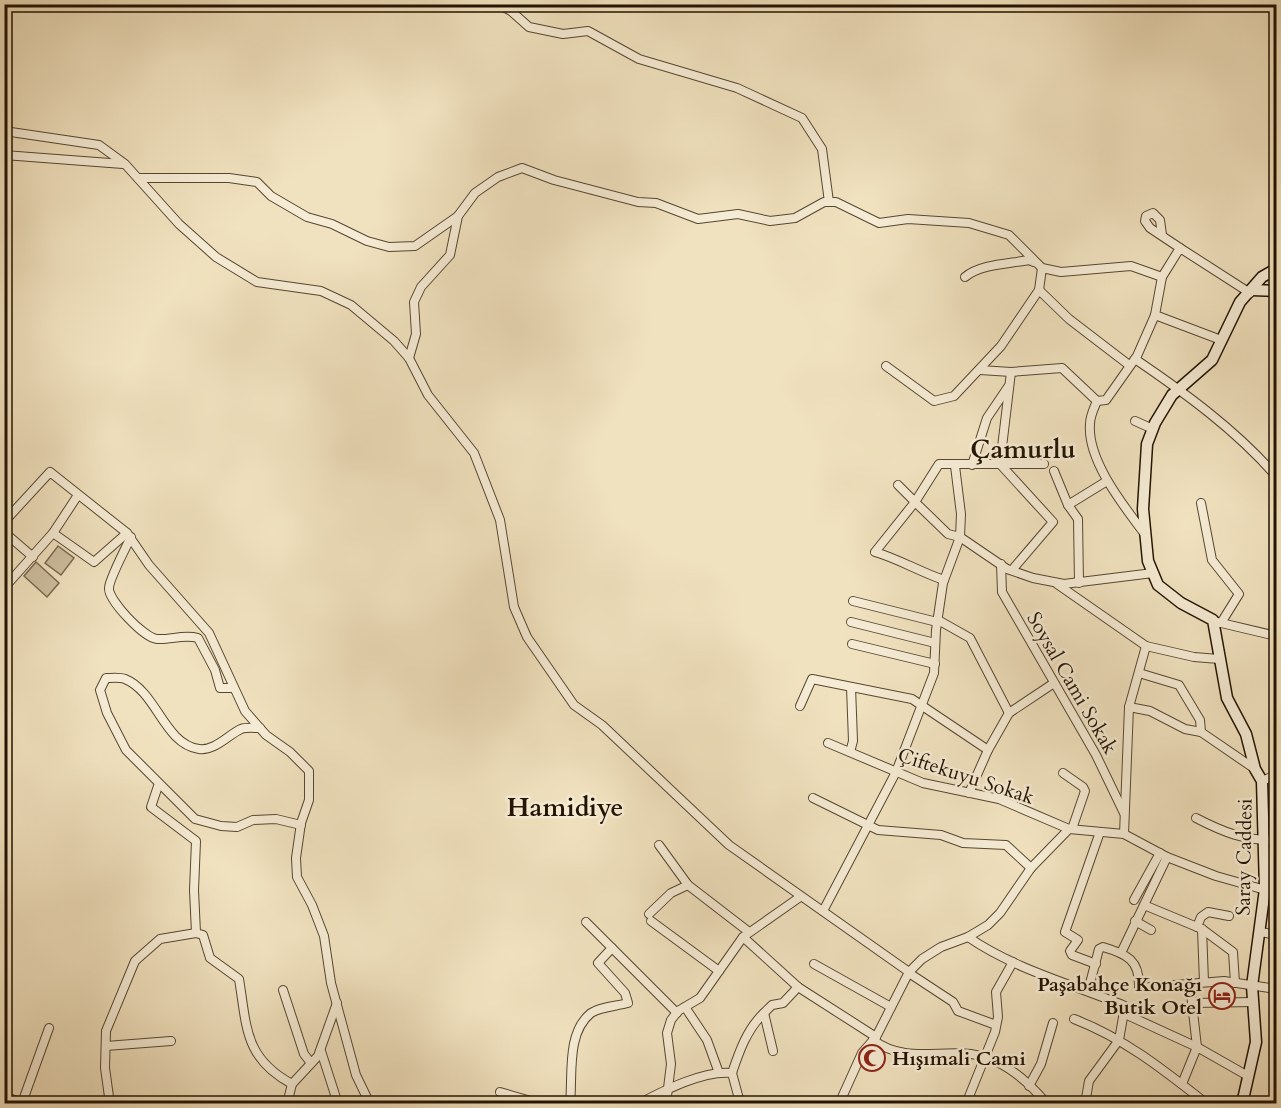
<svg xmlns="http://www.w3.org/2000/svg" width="1281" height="1108" font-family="Cardo,serif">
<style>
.green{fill:#cebf9f;stroke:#786950;stroke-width:1.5}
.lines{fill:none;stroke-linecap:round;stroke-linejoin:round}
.street-casing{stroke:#564731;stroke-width:10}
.secondary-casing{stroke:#221302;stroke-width:13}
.street{stroke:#f6ecd5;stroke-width:8}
.secondary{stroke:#f6ecd5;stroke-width:10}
.labels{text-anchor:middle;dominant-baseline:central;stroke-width:5;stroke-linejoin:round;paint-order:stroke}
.street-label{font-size:20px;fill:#221302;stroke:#f6ecd5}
.poi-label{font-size:20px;font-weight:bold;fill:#221302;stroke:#f6ecd5;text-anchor:end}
.district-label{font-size:26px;font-weight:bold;fill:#221302;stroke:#f6ecd5}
</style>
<rect width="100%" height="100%" fill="#f1e2bf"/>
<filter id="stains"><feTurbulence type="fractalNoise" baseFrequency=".00333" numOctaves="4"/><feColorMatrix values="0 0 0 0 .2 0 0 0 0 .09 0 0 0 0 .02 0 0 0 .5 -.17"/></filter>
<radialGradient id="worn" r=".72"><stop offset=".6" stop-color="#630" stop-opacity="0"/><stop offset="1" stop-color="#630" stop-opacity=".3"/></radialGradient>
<g class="green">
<path d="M58 546 74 558 61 575 45 563Z"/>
<path d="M36 562 59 583 47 597 24 576Z"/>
</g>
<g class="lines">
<defs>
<g id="street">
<path d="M498 4 511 11 529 27 563 34 588 31 639 59 737 88 802 118 822 149 829 202"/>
<path d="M4 131 99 145 125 164 179 224 216 257 257 282 321 291 351 305 394 341 409 358 428 395 474 453 500 520 514 607 527 637 574 705 602 725 729 845 909 972"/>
<path d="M4 155 123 164"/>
<path d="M138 178H229L257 182 271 196 307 217 332 224 367 241 389 247 415 246 458 216"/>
<path d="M1162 235 1160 220 1153 213 1146 216 1145 221 1150 228 1180 248"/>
<path d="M965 277C981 264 1008 264 1029 260L1034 262"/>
<path d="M1039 290 1069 319 1129 365"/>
<path d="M1221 340 1155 315 1162 277 1180 248 1250 293"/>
<path d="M409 358 416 334 414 302 421 287 450 255 458 216 475 193 498 177 522 168 554 180 638 202 656 203 698 219 738 214 770 221 795 218 824 202H836L879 223 908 219 969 223 1009 235 1042 268"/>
<path d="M1135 359C1185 393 1236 430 1276 476"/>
<path d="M886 366 934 401 954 396 1001 346 1039 290 1042 268 1061 272 1131 266 1162 277"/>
<path d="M1011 372 1062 368 1097 401C1094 408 1090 416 1090 424 1087 460 1123 505 1144 533"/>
<path d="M1097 401 1106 400 1137 356 1155 315"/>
<path d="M1135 421 1153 429"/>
<path d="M1000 464 1053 522 1012 570"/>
<path d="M1000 464H1044"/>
<path d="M972 465 987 418 1008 387"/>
<path d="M1054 471 1068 505"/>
<path d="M898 485 915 502 939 464H1000L1011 372 980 370"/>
<path d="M1201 503 1212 560 1239 594 1221 623"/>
<path d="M4 522 50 472 127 533 149 565 209 633 245 711 266 735 290 752 309 771V800L301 823 296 858 297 877 312 905 324 936 331 983 356 1075 370 1104"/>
<path d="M4 532 33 557"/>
<path d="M53 533 78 495"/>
<path d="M131 537C126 547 109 580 109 588 108 600 144 638 157 639 171 640 184 634 198 638L215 670 220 688H234"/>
<path d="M1001 564 1002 592 1096 755 1124 813"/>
<path d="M944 580C920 572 899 559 875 552L915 502 948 534 960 537 1007 569 1033 578 1064 584 1153 573"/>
<path d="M1079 583 1078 519 1068 505 1107 481"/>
<path d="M1057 584 1146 646 1129 707 1124 834"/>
<path d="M4 588 53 533 94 562 127 533"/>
<path d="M853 601 937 622"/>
<path d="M938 620 970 638 1009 713"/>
<path d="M851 622 935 643"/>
<path d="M1217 622 1272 635 1276 632"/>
<path d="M852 644 935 664"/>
<path d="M1146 646 1194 657 1219 659"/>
<path d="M1139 673 1179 685 1200 720 1201 732"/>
<path d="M800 706 812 679 912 699 988 750"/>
<path d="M1129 707 1150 711 1185 729 1201 732 1255 769"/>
<path d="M260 728C254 728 246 727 241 729 228 735 215 751 199 749 164 744 157 692 125 679 120 677 111 678 106 678L100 690 107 713 126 750 195 819 221 826 237 827 253 820 276 819 301 825"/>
<path d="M828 743 923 783 999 799 1069 829 1124 834 1167 857 1216 876 1276 893"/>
<path d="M850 752 853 741 851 687"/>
<path d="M1063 773 1083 787 1085 791 1072 829"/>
<path d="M1262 781 1276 775"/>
<path d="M158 786 151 807 196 841 194 890 196 933"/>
<path d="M969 793 988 750 1009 713 1054 683"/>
<path d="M813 798 878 830 941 835 963 843 1006 845 1031 868"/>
<path d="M1196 818C1223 832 1245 841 1276 840"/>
<path d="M659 845 688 885 749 932"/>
<path d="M1134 900 1160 853"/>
<path d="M1144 905 1202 929 1233 952 1235 983"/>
<path d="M823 911 896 772 934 673 936 630 943 583 960 537 961 514 955 466"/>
<path d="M649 914 671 893 688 885"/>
<path d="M651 921 719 971"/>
<path d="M1135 921 1151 930"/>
<path d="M586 922 677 1013"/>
<path d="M1197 927 1201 917 1208 912 1229 916"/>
<path d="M1202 929 1204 982"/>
<path d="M1261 932 1276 935"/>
<path d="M743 937 798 987 876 1037"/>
<path d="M968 937C1016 970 1072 984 1125 1006L1119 1040 1089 1081 1085 1104"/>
<path d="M1121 953 1167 857"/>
<path d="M814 964 891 1007"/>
<path d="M1096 964 1072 955 1070 951 1078 940 1065 932 1100 832"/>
<path d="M909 973 953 1002 958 1011 996 1025"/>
<path d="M283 990 304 1054 311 1063"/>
<path d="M1088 991 1099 949 1103 947C1127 954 1140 960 1139 988L1224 981 1276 989"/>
<path d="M1193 1003 1253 1002"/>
<path d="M685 1007 707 1040 719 1073"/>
<path d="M764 1013 772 1005 783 1003 798 987"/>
<path d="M1125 1014 1197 1047 1248 1076"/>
<path d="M1074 1019C1124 1038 1165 1071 1207 1104"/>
<path d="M873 1040C904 1063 937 1050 971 1054 1002 1058 1028 1081 1047 1104"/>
<path d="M106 1046 171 1041"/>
<path d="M321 1051 338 1104"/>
<path d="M732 1073C739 1052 747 1029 764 1013L773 1051"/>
<path d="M1182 1084 1197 1047 1190 985"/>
<path d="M1029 1086 1041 1064 1053 1023"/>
<path d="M500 1092 541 1104"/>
<path d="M4 1096 24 1104"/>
<path d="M22 1103 49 1028"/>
<path d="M110 1104 105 1068 106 1031 135 961 160 939 196 933 203 935 210 958 239 979C247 1027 244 1058 292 1084"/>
<path d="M287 1104 292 1084 318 1056 337 1003"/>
<path d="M570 1104C573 1075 566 1033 591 1013 600 1007 617 1006 628 1003L625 993 598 963 612 948"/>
<path d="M638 1104C663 1091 703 1070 732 1073L739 1099 746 1104"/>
<path d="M666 1104 671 1064 667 1033 671 1020 678 1011 700 998 743 937 800 897"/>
<path d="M839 1104 862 1053 876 1037 909 972 922 959 941 947 968 937 988 925 1000 913 1031 868 1069 829"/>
<path d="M966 1104 995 1032 998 1017 996 992 1013 962"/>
</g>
<g id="secondary">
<path d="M1252 290 1276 291"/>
<path d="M1242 1104 1256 1042 1252 986 1265 889 1262 781 1255 769 1246 734 1227 698 1213 620 1181 603 1158 585 1148 561 1143 509 1147 444 1155 423 1172 395 1212 360 1240 302 1262 277 1276 269"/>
</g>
</defs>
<use href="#street" class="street-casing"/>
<use href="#secondary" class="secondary-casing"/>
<use href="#street" class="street"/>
<use href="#secondary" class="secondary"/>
</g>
<defs>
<symbol id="hotel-ring" viewBox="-11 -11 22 22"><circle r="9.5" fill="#f6ecd5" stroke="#8f2418" stroke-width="1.5"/><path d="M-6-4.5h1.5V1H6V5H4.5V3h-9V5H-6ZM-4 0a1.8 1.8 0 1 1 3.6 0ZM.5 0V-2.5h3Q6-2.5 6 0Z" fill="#8f2418"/></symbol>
<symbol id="mosque-ring" viewBox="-11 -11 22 22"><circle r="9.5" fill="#f6ecd5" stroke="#8f2418" stroke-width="1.5"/><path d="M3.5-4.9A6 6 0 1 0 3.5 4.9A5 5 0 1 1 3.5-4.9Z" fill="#8f2418"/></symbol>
</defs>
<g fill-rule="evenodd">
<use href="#hotel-ring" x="1207" y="981" width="30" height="30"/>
<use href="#mosque-ring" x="857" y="1043" width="30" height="30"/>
</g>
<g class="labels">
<g class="street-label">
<text transform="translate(1072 683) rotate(60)">Soysal Cami Sokak</text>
<text transform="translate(966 776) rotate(18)">Çiftekuyu Sokak</text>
<text transform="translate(1244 857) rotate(-89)">Saray Caddesi</text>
</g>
<g class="poi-label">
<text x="1202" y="984">Paşabahçe Konağı<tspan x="1202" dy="23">Butik Otel</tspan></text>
<text x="892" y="1058" text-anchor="start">Hışımali Cami</text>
</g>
<g class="district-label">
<text x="1023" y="449">Çamurlu</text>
<text x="565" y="807">Hamidiye</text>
</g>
</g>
<rect width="1281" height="1108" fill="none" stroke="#f1e2bf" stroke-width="24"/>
<rect x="6" y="6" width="1269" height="1096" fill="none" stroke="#221302" stroke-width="3"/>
<rect x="12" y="12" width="1257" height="1084" fill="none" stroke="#221302" stroke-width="1.5"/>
<rect width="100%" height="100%" filter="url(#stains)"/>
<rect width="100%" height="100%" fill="url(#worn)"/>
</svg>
